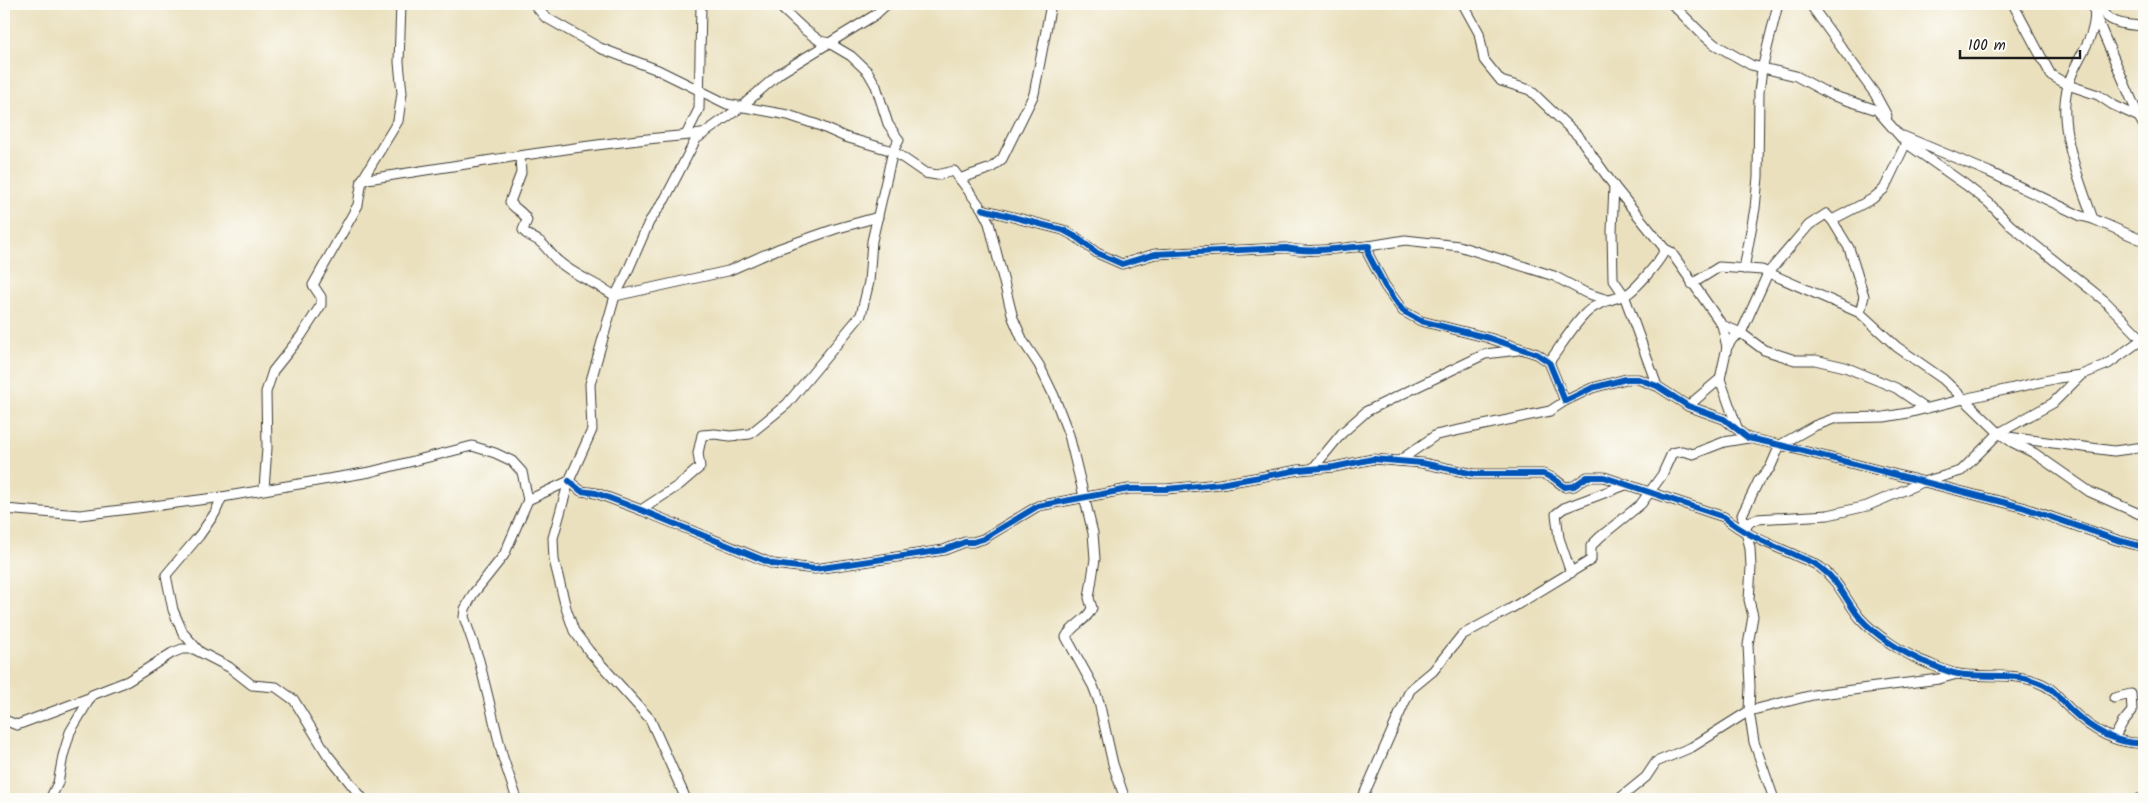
<svg xmlns="http://www.w3.org/2000/svg" width="2148" height="803" font-family="Kalam,sans-serif">
<style>
.lines{fill:none;stroke-linecap:round;stroke-linejoin:round}
.street-casing{stroke:#3b3934;stroke-width:11}
.street{stroke:#fff;stroke-width:9}
.cycleway-casing{stroke:#fdfcf7;stroke-width:9}
.cycleway{stroke:#0057b8;stroke-width:6}
</style>
<rect width="100%" height="100%" fill="#fdfcf7"/>
<filter id="ink" filterUnits="userSpaceOnUse"><feTurbulence type="fractalNoise" baseFrequency=".02" numOctaves="2"/><feDisplacementMap in="SourceGraphic" scale="10" xChannelSelector="R" yChannelSelector="G"/><feConvolveMatrix kernelMatrix="1 2 1 2 8 2 1 2 1" color-interpolation-filters="sRGB"/></filter>
<filter id="wash" filterUnits="userSpaceOnUse"><feTurbulence type="fractalNoise" baseFrequency=".0096" numOctaves="4" result="noise"/><feDisplacementMap in="SourceGraphic" scale="20" xChannelSelector="R" yChannelSelector="G"/><feGaussianBlur stdDeviation="1.12" result="paint"/><feColorMatrix in="noise" values="0 0 0 0 0 0 0 0 0 0 0 0 0 0 0 0 0 1.4 0 .05"/><feComposite in="paint" operator="in"/></filter>
<g filter="url(#wash)">
<rect width="100%" height="100%" fill="#eae0bd"/>
</g>
<g filter="url(#ink)">
<g class="lines">
<defs>
<g id="street">
<path d="M534 4 545 17 600 48 658 70 727 104 788 115 818 125 845 137 893 151 925 173 937 175 954 171 982 209 989 223 1013 318 1023 341 1039 365 1054 396 1069 435 1093 533 1095 559 1089 598 1092 608C1087 621 1072 625 1066 637L1093 686 1099 702 1113 764 1125 799"/>
<path d="M1463 4 1479 33 1484 60 1501 81 1530 90 1579 137 1614 186 1665 249 1671 252 1722 325 1727 347"/>
<path d="M1672 4 1701 33 1714 44 1751 65 1796 76 1831 95 1877 110 1906 143 1966 185 1989 203 2010 225 2105 301 2144 341"/>
<path d="M1810 4 1875 94 1887 116"/>
<path d="M2013 4 2051 75 2068 85 2098 95 2113 105 2139 117 2144 126"/>
<path d="M2097 4C2107 24 2124 25 2144 26"/>
<path d="M2096 17 2139 117"/>
<path d="M686 135 699 109 701 4"/>
<path d="M1903 136 1989 172 2081 216 2093 219 2144 241"/>
<path d="M520 156 521 173 510 202C515 210 523 211 527 220L523 230C527 236 533 237 539 241 546 246 551 255 558 261 575 276 596 283 615 296"/>
<path d="M959 179 991 168 1002 159 1034 94 1051 4"/>
<path d="M362 180C475 163 588 143 702 134"/>
<path d="M1614 186 1612 231 1613 279 1624 295 1657 386"/>
<path d="M982 209 1063 230 1076 237 1097 253 1122 264 1155 254 1286 248C1313 254 1342 247 1369 246L1368 254 1385 286 1403 311 1421 321 1489 338 1537 354 1549 362 1565 401 1592 388 1626 379H1638L1657 386 1688 406 1724 419 1748 438 1780 445 2022 507 2117 540 2144 547"/>
<path d="M2093 219C2080 182 2056 125 2068 86 2076 54 2099 40 2094 4"/>
<path d="M1832 220 1849 248 1864 296 1860 313"/>
<path d="M1369 246 1405 240 1459 246 1554 276 1586 293 1608 300"/>
<path d="M1744 269 1755 208 1758 177 1759 92 1762 69 1778 4"/>
<path d="M1692 284 1719 267 1762 270 1860 313 1897 347 1943 379 1964 399 2058 378 2081 375"/>
<path d="M615 296 728 271 778 249 835 229 878 217"/>
<path d="M1722 325 1741 333 1764 350 1795 360H1815L1845 367 1896 388 1925 408"/>
<path d="M1549 362C1561 346 1572 327 1586 313 1597 302 1612 300 1625 295 1634 292 1662 259 1665 249"/>
<path d="M1688 406 1720 379"/>
<path d="M1738 430 1720 379 1727 347 1733 338 1741 333 1768 273 1809 225 1826 214 1832 220 1872 199 1884 189 1906 143"/>
<path d="M2008 437 2114 451 2144 447"/>
<path d="M1399 461 1436 435 1550 411 1565 401"/>
<path d="M1314 467 1342 433 1367 411 1485 354 1518 350"/>
<path d="M569 481 581 491 596 493 641 510 773 564 815 569 944 550 965 542H973L983 539 1038 506 1129 489H1166L1220 484 1299 470 1334 467 1373 459 1422 463 1474 474H1543L1553 478 1565 487 1574 486 1587 477H1604L1724 517C1745 535 1772 545 1797 556 1805 560 1814 562 1821 568 1839 581 1846 601 1860 618 1875 635 1902 652 1922 661 1933 665 1946 672 1958 674 1983 678 2012 672 2037 682 2056 689 2057 697 2071 710 2091 729 2116 745 2144 743"/>
<path d="M264 489 267 448 266 392 273 371 301 336 321 305V297L313 285 358 205 362 180 398 121 402 93 399 62 401 4"/>
<path d="M528 500 569 481"/>
<path d="M4 509 80 515 138 508 222 497 370 472 472 446 495 453 512 461 522 472 528 500 504 555 473 594 465 609 464 617 479 660 503 758 517 799"/>
<path d="M641 510 679 485 700 467 698 453 702 435 715 434 730 436 750 434 787 404 861 315 869 282 872 241 893 151 899 140 888 124 876 86 868 72 851 56 829 43 820 41 805 30 777 4"/>
<path d="M1745 530 1749 522 1757 519 1828 515 1867 506 1923 482 1961 471 1999 433 2053 403 2081 375 2108 364 2144 338"/>
<path d="M1571 573 1559 538 1556 514 1564 508 1628 484"/>
<path d="M199 651 183 633 173 610 166 575 199 536 215 513 222 497"/>
<path d="M2114 698 2131 694 2132 711 2123 722 2114 738"/>
<path d="M4 720 17 725 89 698"/>
<path d="M50 799 58 783 63 756 70 732 92 695 128 681 172 653 182 649H194L229 667 252 685 276 687 294 700 327 754 363 799"/>
<path d="M686 799 650 719 589 651 574 631 566 608 554 560 553 538 569 481 592 430 590 384 615 296 626 275 649 222 665 199 696 139 741 107 780 73 875 15 887 4"/>
<path d="M1362 799 1410 690 1433 671 1462 635 1510 609 1591 560V546L1600 537 1641 504 1662 475 1672 453 1682 451 1693 454 1724 442 1748 438"/>
<path d="M1619 799 1646 777 1656 762 1692 747 1749 711 1813 695 1939 679 1957 674"/>
<path d="M1774 799 1754 742 1749 711 1750 686 1748 645 1753 616 1749 600 1751 567 1750 548 1742 515 1759 480 1770 468 1780 445 1814 426 1836 418 1884 417 1908 413 1964 399 1999 433 2012 442 2034 453 2090 492 2144 516"/>
<path d="M2139 799 2144 798"/>
</g>
</defs>
<use href="#street" class="street-casing"/>
<use href="#street" class="street"/>
<defs>
<g id="cycleway">
<path d="M982 209 1063 230 1076 237 1097 253 1122 264 1155 254 1286 248C1313 254 1342 247 1369 246L1368 254 1385 286 1403 311 1421 321 1489 338 1537 354 1549 362 1565 401 1592 388 1626 379H1638L1657 386 1688 406 1724 419 1748 438 1780 445 2022 507 2117 540 2144 547"/>
<path d="M569 481 581 491 596 493 641 510 773 564 815 569 944 550 965 542H973L983 539 1038 506 1129 489H1166L1220 484 1299 470 1334 467 1373 459 1422 463 1474 474H1543L1553 478 1565 487 1574 486 1587 477H1604L1724 517C1745 535 1772 545 1797 556 1805 560 1814 562 1821 568 1839 581 1846 601 1860 618 1875 635 1902 652 1922 661 1933 665 1946 672 1958 674 1983 678 2012 672 2037 682 2056 689 2057 697 2071 710 2091 729 2116 745 2144 743"/>
</g>
</defs>
<use href="#cycleway" class="cycleway-casing"/>
<use href="#cycleway" class="cycleway"/>
</g>
</g>
<rect width="2148" height="803" fill="none" stroke="#fdfcf7" stroke-width="20"/>
<path d="M1960 50v8h120v-8" fill="none" stroke="#1c1c1c" stroke-width="2.5"/>
<text x="1968" y="50" font-size="15" fill="#1c1c1c" stroke="#fdfcf7" stroke-width="4" paint-order="stroke">100 m</text>
</svg>
